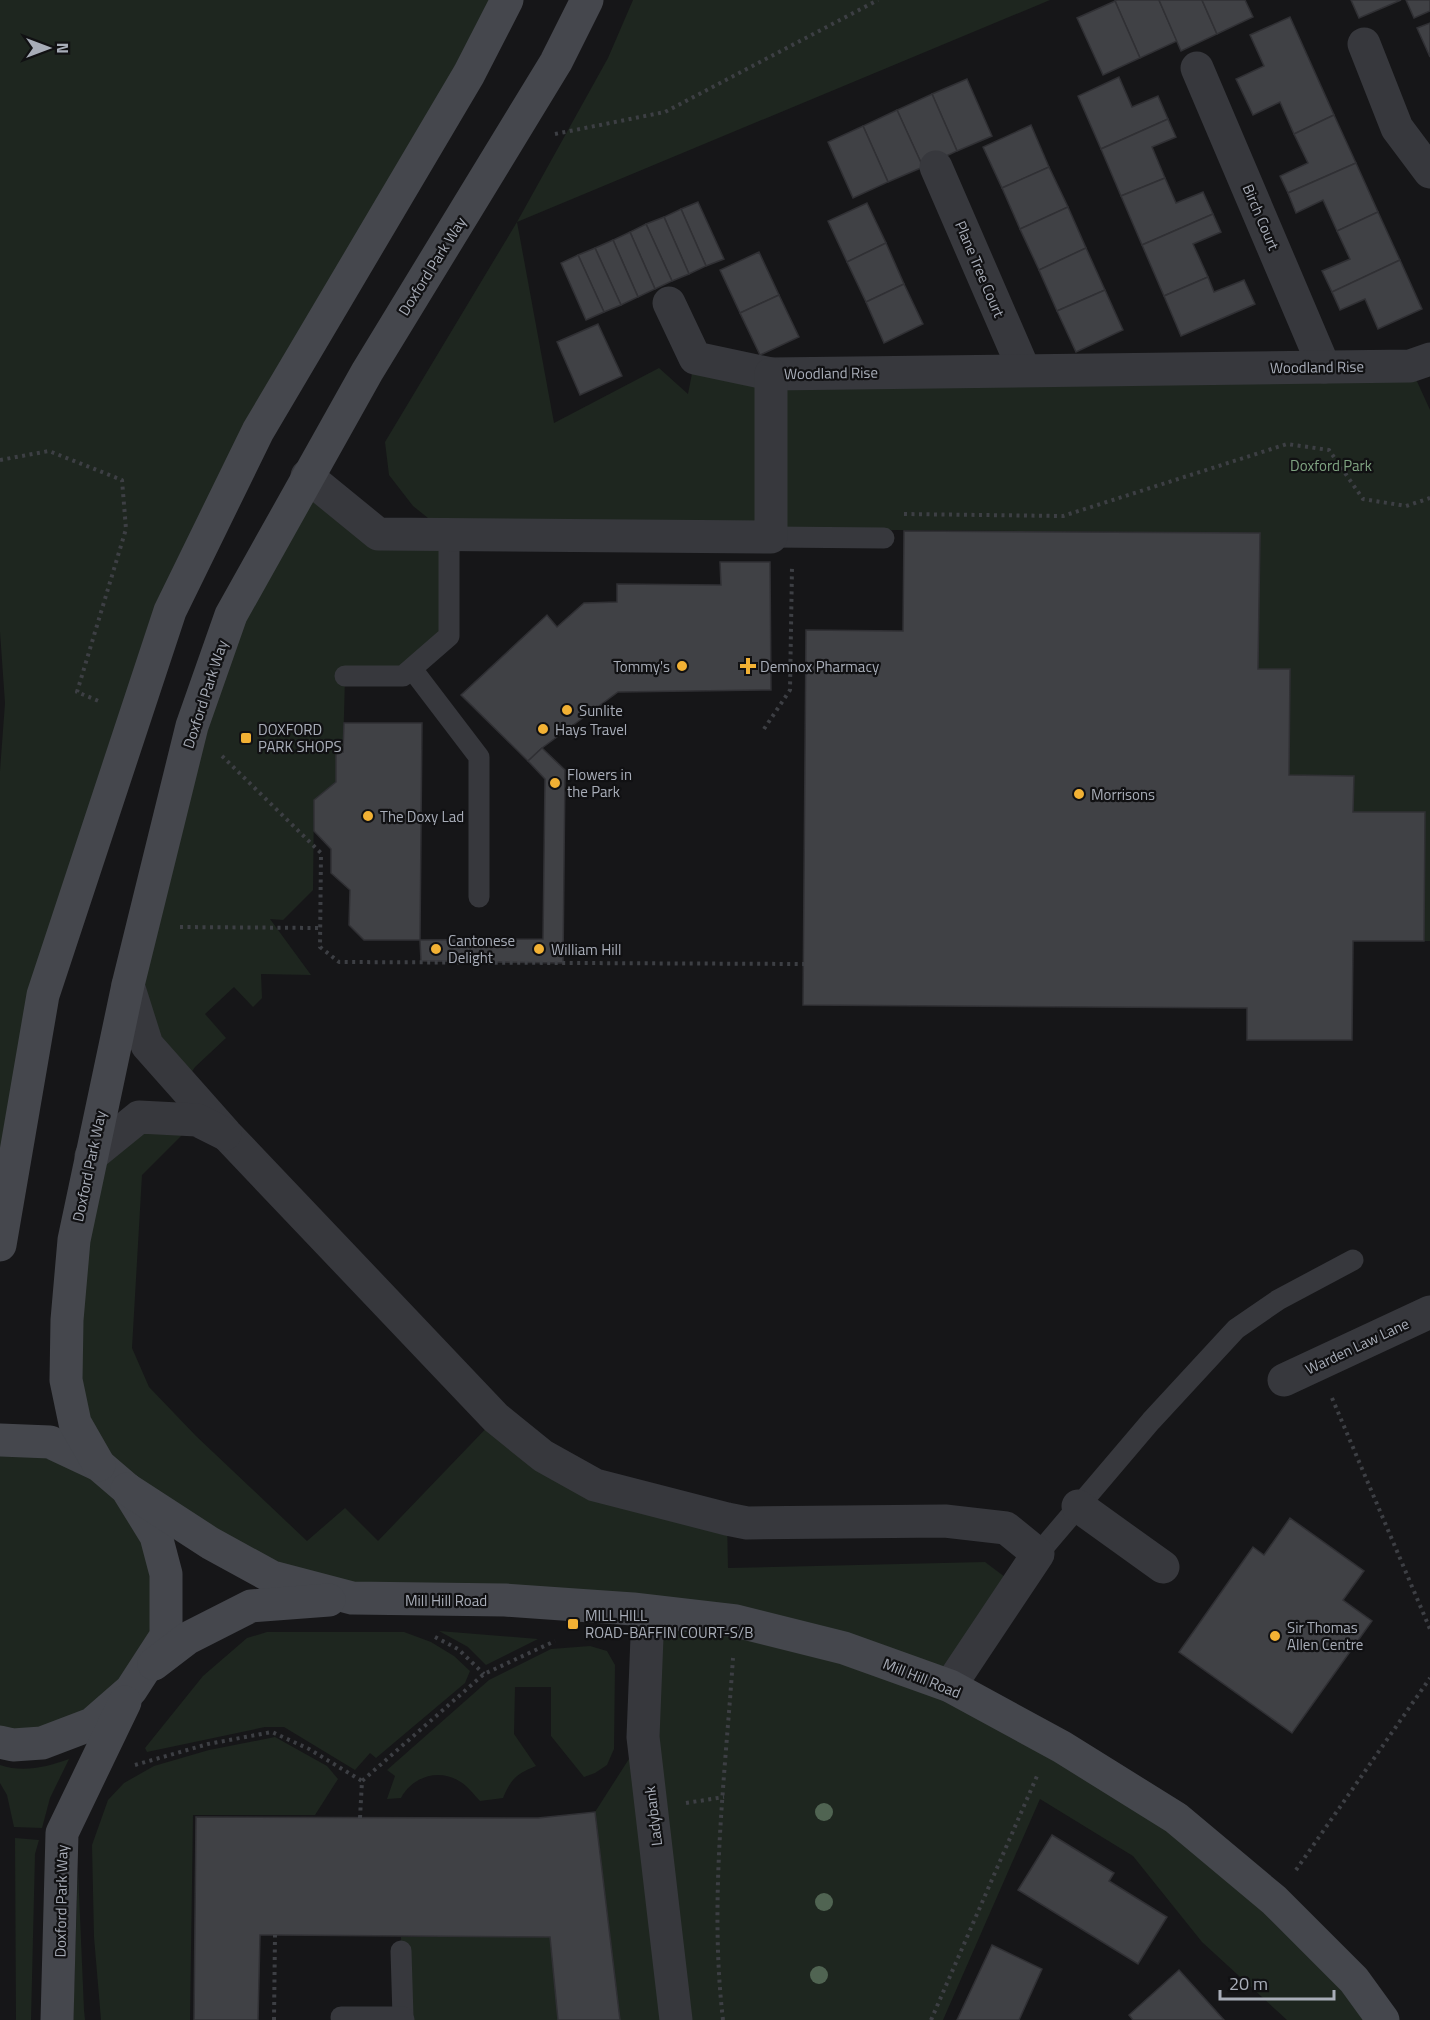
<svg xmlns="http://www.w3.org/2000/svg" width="1430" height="2020" font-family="'Titillium Web',sans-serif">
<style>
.green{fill:#1e261f}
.building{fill:#404145;stroke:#303034;stroke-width:1.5}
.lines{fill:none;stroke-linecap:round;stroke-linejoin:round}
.path{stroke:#3d3f44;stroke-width:4;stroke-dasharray:3 4.5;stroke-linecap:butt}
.lane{stroke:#37383d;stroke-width:21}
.street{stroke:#37383d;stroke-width:33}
.secondary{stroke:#45474d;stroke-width:33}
.tree{fill:#506452}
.poi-dot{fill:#f2b134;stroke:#111113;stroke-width:2}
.labels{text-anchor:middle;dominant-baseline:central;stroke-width:4.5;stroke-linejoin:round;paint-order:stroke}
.street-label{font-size:15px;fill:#a8adb8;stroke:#111113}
.park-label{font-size:15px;fill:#7fa381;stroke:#111113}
.poi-label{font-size:15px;fill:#a8adb8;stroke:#111113;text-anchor:start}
</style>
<rect width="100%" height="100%" fill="#161618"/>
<g class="green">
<path d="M0 0H507L200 549 43 995 0 1245V771L5 703 0 632Z"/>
<path d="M633 0H1050L517 222 554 423 659 368 688 394 695 358 1410 366 1430 410V941H1424L1425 812H1353V776L1289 775 1290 670 1258 669 1259 533 772 529 449 535V636L403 676 345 677 343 752 336 753V782L314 800 313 890 283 920 270 919 311 975 261 974 262 998 253 1007 234 987 205 1014 226 1038 195 1067 183 1085 128 985 192 726 307 476 378 534H448L413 506 389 475 385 442 517 222 608 58Z"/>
<path d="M139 1117 197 1120 142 1175 132 1348 149 1387 196 1436 307 1541 345 1508 378 1541 496 1418 543 1456 727 1519 728 1568 985 1562 1017 1586 950 1686 1176 1818 1383 2020H1287L1202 1942 1133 1856 1040 1799 943 2020H620L595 1812 643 1737 648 1612 352 1598 129 1490 166 1636 92 1724 0 1742V1440L50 1442 75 1423 91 1156Z"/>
<path d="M439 1631 538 1639 486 1665 468 1647Z"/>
<path d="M267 1632H404L431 1642 454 1656 470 1671 465 1683 376 1758 370 1753 355 1770 284 1727H265L147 1752 145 1748 203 1676 247 1638Z"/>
<path d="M590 1646 607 1651 615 1665 614 1749 607 1765 595 1773 584 1777 551 1736V1687H515L514 1734 536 1766C516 1774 511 1779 503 1798L480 1801C474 1795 467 1785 459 1781 438 1768 412 1777 401 1798L387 1799 395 1776 387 1770 489 1680 551 1649Z"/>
<path d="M275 1737 327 1766 338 1779 315 1815H193L190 2020H101L94 1937 92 1845 108 1800 124 1783 154 1766 209 1750Z"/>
<path d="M69 1759 50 1798 42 1828 14 1827 7 1795 0 1783V1765C24 1773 46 1767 69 1759Z"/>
<path d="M15 1838 39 1840 35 1854 31 2020H16Z"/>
<path d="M78 1870 84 2010 85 2020H73Z"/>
<path d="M401 1937H550L558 2020H404L403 2017Z"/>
</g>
<g class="building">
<path d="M1117 0H1159L1177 41 1140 58 1115 1Z"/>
<path d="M1159 0H1202L1217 34 1181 51Z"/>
<path d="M1202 0H1245L1253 17 1217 34Z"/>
<path d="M1351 0H1401L1359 18Z"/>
<path d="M1406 0H1430V11L1414 18Z"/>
<path d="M1115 1 1140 58 1103 75 1077 18Z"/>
<path d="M1290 17 1334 115 1294 134 1280 102 1253 115 1236 79 1264 66 1250 35Z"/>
<path d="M1430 23V57L1417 28Z"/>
<path d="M1119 77 1132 107 1158 96 1168 119 1101 149 1078 96Z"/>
<path d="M967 79 992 136 957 151 932 94Z"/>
<path d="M932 94 957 151 923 167 897 110Z"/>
<path d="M897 110 923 167 888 182 863 126Z"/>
<path d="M1334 115 1356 163 1288 193 1280 176 1308 163 1294 134Z"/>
<path d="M1168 119 1176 137 1152 147 1165 178 1121 196 1101 149Z"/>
<path d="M1031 125 1049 167 1002 188 983 147Z"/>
<path d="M863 126 888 182 853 198 828 142Z"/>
<path d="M1356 163 1378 212 1337 231 1323 200 1296 213 1288 193Z"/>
<path d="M1049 167 1068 207 1020 229 1002 188Z"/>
<path d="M1165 178 1176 203 1203 192 1213 214 1142 245 1121 196Z"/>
<path d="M698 202 724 259 706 266 681 209Z"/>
<path d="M867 203 886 243 847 262 828 221Z"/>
<path d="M1068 207 1086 248 1039 270 1020 229Z"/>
<path d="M681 209 706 266 689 274 664 217Z"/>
<path d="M1378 212 1400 260 1332 292 1322 271 1350 259 1337 231Z"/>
<path d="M1213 214 1221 232 1193 244 1208 277 1164 296 1142 245Z"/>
<path d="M664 217 689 274 672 281 646 224Z"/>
<path d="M646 224 672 281 655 289 630 232Z"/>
<path d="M630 232 655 289 638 297 613 240Z"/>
<path d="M613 240 638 297 621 305 595 248Z"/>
<path d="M886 243 904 284 866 302 847 262Z"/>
<path d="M595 248 621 305 604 312 578 255Z"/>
<path d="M1086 248 1105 290 1057 311 1039 270Z"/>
<path d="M759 252 779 295 740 313 720 270Z"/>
<path d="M578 255 604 312 586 320 561 263Z"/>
<path d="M1400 260 1422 309 1378 329 1365 299 1340 310 1332 292Z"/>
<path d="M1208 277 1214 292 1244 280 1255 304 1181 336 1164 296Z"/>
<path d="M904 284 923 324 884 343 866 302Z"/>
<path d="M1105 290 1123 330 1076 352 1057 311Z"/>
<path d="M779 295 799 337 760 355 740 313Z"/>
<path d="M598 324 622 376 580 395 557 342Z"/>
<path d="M904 531 1260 533 1258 669H1290L1289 775 1354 776 1353 812H1425L1424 941H1353L1352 1040H1247V1008L803 1005 806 630 903 631Z"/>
<path d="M720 562H770L771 690 618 692 542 748 528 761 461 695 547 615 557 627 584 603 617 602V584L721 585Z"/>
<path d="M344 723H422L420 940H364L349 925 350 890 331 873V849L314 831V800L336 782V752H343Z"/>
<path d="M542 748 565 770 563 963 421 961 420 940 543 939 545 779 528 761Z"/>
<path d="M1290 1518 1364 1571 1343 1600 1372 1621 1292 1733 1179 1652 1253 1547 1264 1555Z"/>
<path d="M595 1812 620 2020H558L550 1937 275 1935H260L258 2020H194L196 1817 538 1818Z"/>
<path d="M1052 1835 1114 1873 1109 1881 1167 1917 1138 1964 1018 1890Z"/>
<path d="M992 1945 1042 1969 1019 2020H957Z"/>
<path d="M1179 1970 1224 2020H1133L1129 2015Z"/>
</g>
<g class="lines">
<g class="path">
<path d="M555 134 665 112 878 0"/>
<path d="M0 460 49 451 122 480 126 529 77 692 101 702"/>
<path d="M904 514 1063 516 1287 444 1329 450 1363 499 1406 506 1430 498"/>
<path d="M764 729 790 690 792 567"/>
<path d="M222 756 321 853 320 947 339 962 804 964"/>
<path d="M180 927 320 928"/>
<path d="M1332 1398 1430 1629"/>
<path d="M435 1637 458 1649 484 1674"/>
<path d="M135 1765 208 1744 272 1732 309 1749 362 1781"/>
<path d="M686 1803 724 1797"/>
<path d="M360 1818 362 1781 484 1674 555 1641"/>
<path d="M1296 1870 1430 1678"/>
<path d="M274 2020 275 1935"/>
<path d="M723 2020C709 1900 725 1778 733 1658"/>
<path d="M931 2020 1037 1776"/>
</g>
<g class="lane">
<path d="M771 537 884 538"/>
<path d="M412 669 479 757V897"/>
<path d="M345 676H403L449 636V535"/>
<path d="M1038 1554 1151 1421 1236 1329 1278 1300 1353 1260"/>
<path d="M401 1951 403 2017 404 2020"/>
<path d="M341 2017H403"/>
</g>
<g class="street">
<path d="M1364 44 1397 128 1430 172"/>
<path d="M1197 68 1324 367"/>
<path d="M936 167 1024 370"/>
<path d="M669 303 695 358 771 374 1410 366 1430 359"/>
<path d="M307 476 378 534 771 537V374"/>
<path d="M128 985 147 1045 226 1134 496 1418 543 1456 595 1485 727 1519 747 1523 945 1521 1006 1528 1038 1554 950 1686"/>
<path d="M91 1156 139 1117 197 1120 225 1134"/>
<path d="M1284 1380 1430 1312"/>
<path d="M1078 1506 1163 1567"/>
<path d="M648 1612 643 1737 676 2020"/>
</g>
<g class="secondary">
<path d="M0 1245 43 995 170 611 258 431 469 74 507 0"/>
<path d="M0 1440 50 1442 99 1465 127 1489 156 1536 166 1574V1636L131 1690 92 1724 42 1743 13 1745 0 1742"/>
<path d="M99 1465 75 1423 66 1380 67 1320 74 1240 128 985 192 726 231 615 367 372 556 62 587 0"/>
<path d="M127 1489 210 1543 272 1577 352 1598 505 1600 633 1609 736 1621 844 1648 950 1686 1062 1747 1176 1818 1274 1900 1354 1980 1383 2020"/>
<path d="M154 1664 188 1638 251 1606 329 1600"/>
<path d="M57 2020 62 1833 125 1702"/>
</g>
</g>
<g class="tree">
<circle cx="824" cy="1812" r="9"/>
<circle cx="824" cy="1902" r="9"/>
<circle cx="819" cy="1975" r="9"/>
</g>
<g class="poi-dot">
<circle cx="682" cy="666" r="6"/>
<path d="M745 657h6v6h6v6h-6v6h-6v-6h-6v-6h6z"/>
<circle cx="567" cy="710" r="6"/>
<circle cx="543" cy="729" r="6"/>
<rect x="240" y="732" width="12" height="12" rx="3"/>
<circle cx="555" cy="783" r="6"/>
<circle cx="1079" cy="794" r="6"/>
<circle cx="368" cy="816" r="6"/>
<circle cx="436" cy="949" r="6"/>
<circle cx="539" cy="949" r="6"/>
<rect x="567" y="1618" width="12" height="12" rx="3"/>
<circle cx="1275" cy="1636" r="6"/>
</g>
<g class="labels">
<g class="street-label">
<text transform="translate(1261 217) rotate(67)">Birch Court</text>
<text transform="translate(432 266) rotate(-58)">Doxford Park Way</text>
<text transform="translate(980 269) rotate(67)">Plane Tree Court</text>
<text transform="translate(1317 367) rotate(-1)">Woodland Rise</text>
<text transform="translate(831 373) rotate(-1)">Woodland Rise</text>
<text transform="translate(205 694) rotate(-72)">Doxford Park Way</text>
<text transform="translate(89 1166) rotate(-78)">Doxford Park Way</text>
<text transform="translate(1357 1346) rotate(-25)">Warden Law Lane</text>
<text x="446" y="1600">Mill Hill Road</text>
<text transform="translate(922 1678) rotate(22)">Mill Hill Road</text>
<text transform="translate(653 1816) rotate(-97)">Ladybank</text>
<text transform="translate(61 1901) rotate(-89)">Doxford Park Way</text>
</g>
<g class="park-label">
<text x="1331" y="465">Doxford Park</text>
</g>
<g class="poi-label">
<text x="670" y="666" text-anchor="end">Tommy's</text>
<text x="760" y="666">Demnox Pharmacy</text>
<text x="579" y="710">Sunlite</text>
<text x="258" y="729">DOXFORD<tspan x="258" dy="17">PARK SHOPS</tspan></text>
<text x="555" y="729">Hays Travel</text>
<text x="567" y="774">Flowers in<tspan x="567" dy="17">the Park</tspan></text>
<text x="1091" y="794">Morrisons</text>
<text x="380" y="816">The Doxy Lad</text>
<text x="448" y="940">Cantonese<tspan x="448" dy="17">Delight</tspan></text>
<text x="551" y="949">William Hill</text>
<text x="585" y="1615">MILL HILL<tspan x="585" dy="17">ROAD-BAFFIN COURT-S/B</tspan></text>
<text x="1287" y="1627">Sir Thomas<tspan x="1287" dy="17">Allen Centre</tspan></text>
</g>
</g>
<g transform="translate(48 48) rotate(90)" stroke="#111113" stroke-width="4.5" paint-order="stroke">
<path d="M0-4.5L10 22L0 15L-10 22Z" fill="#a8adb8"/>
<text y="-9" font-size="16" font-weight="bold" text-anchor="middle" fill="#a8adb8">N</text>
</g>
<path d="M1220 1990v9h114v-9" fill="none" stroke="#a8adb8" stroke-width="3"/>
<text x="1229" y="1990" font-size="18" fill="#a8adb8" stroke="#111113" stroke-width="4.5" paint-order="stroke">20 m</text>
</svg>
